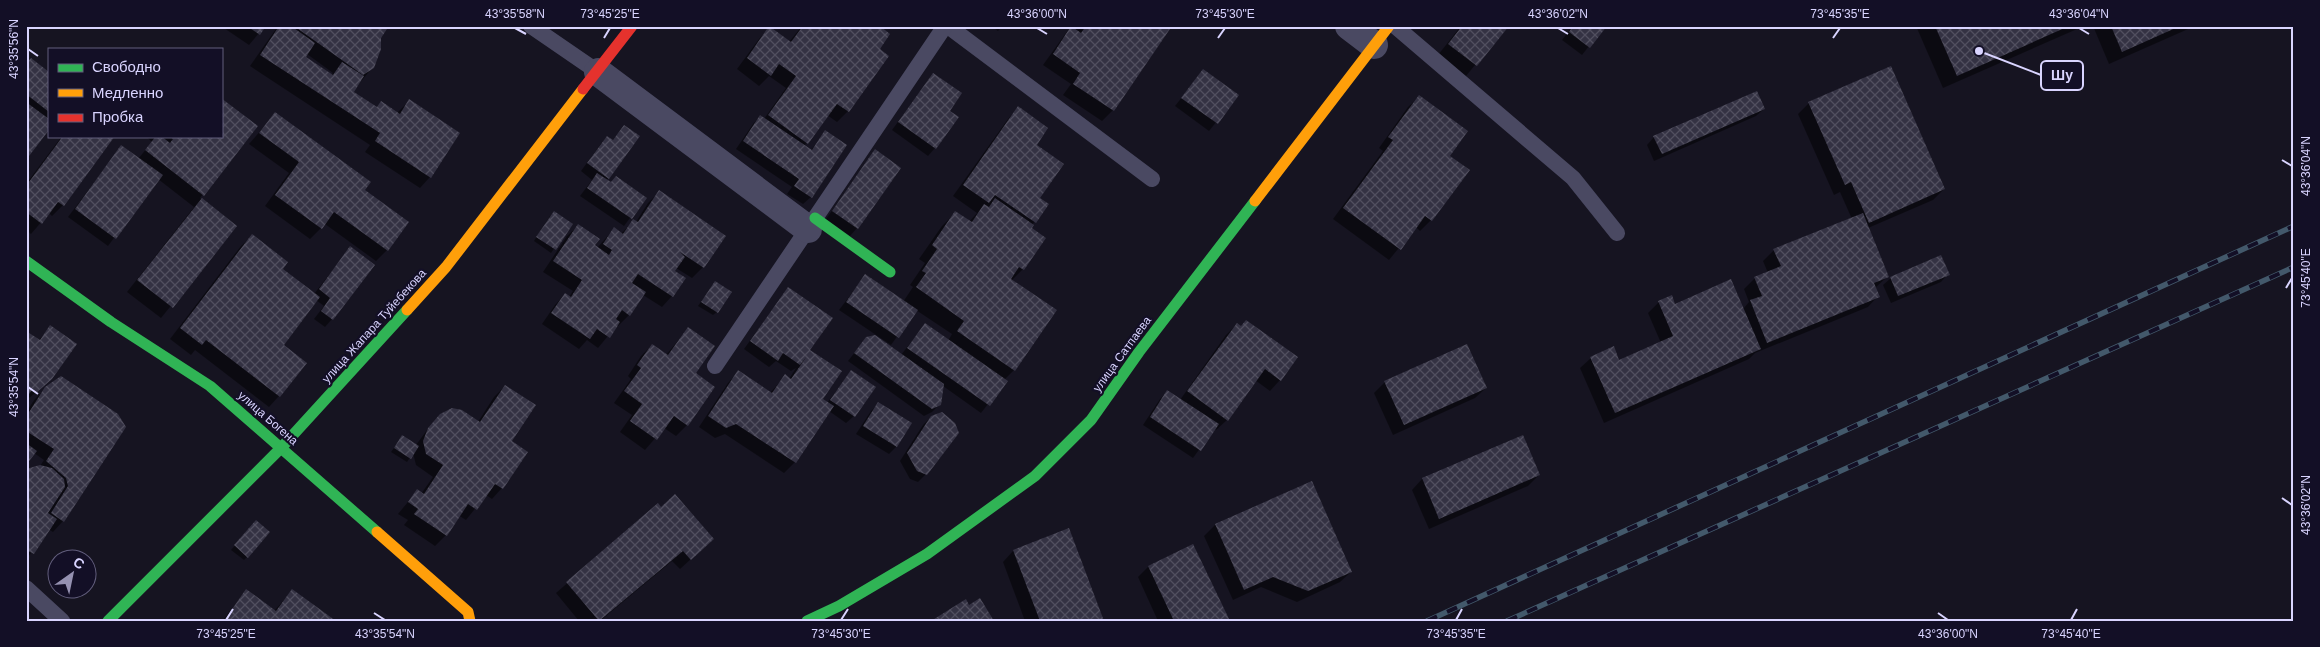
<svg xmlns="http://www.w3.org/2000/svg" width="2320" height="647" font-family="Arial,sans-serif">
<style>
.shadow{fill:#0007;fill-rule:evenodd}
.building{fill:url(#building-cross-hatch)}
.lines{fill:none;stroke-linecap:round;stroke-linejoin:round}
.lane{stroke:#4a4962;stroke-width:16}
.street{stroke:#4a4962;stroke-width:28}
.fast{stroke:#30b455;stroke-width:11}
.slow{stroke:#ff9f0a;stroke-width:11}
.jam{stroke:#e5322d;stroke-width:11}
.rail-casing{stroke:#43596b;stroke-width:5.5}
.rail{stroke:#130f26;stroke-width:4;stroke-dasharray:11;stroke-linecap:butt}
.ticks{fill:none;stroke:#d9d4ff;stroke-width:2}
.labels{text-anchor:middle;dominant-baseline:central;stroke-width:4.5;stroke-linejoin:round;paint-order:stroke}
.street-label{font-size:12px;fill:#d9d4ff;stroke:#130f26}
.leader{fill:none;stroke:#d9d4ff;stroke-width:2}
.callout-dot{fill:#d9d4ff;stroke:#130f26;stroke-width:2}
.callout{fill:#130f26;stroke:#d9d4ff;stroke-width:2}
.callout-label{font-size:14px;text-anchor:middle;font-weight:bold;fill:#d9d4ff}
.neatline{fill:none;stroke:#d9d4ff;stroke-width:2}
.ticks-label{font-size:12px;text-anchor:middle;fill:#d9d4ff}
</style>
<defs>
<pattern id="building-cross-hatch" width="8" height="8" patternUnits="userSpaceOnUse" patternTransform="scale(1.25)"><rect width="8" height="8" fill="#343243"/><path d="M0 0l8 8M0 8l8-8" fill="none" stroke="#514f5f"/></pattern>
</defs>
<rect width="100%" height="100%" fill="#161421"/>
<g class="shadow">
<path d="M221 26H265L249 45Z"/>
<path d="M278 26H393L386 28 380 38 373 67 352 92 376 108 381 103 397 113 409 101 430 177 420 188 365 152 370 145 250 66ZM307 54 333 73 331 75 304 58Z"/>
<path d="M802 26H820L878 49 887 56 848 111 837 122 827 115 804 146 811 150 826 132 811 197 803 204 787 194 792 187 736 149 753 124 760 116 764 119 786 88 769 76 759 86 737 69 759 39 769 28 789 42Z"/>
<path d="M991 26H1002L998 31Z"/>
<path d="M1071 26H1171L1113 110 1102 121 1063 95 1071 84 1043 65Z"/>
<path d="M1461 26H1507L1466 76 1438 55Z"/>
<path d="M1573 26H1605L1582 55 1562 40Z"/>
<path d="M1916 26H2084L1943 88Z"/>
<path d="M2093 26H2195L2109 64Z"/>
<path d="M26 64 49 74V128L26 158Z"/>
<path d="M1203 71 1237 96 1209 131 1175 106Z"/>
<path d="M933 74 948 112 935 148 928 156 892 130Z"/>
<path d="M1419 97 1449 156 1431 220 1420 231 1416 227 1389 260 1333 219 1383 151 1379 148 1408 107Z"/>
<path d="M1809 103 1944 189 1933 200 1868 228 1888 276 1875 288 1878 296 1868 307 1755 353 1749 359 1604 423 1580 368 1591 358 1619 361 1661 343 1648 313 1659 302 1671 297 1675 305 1743 309 1749 302 1744 289 1755 278 1768 273 1763 261 1774 250 1852 219 1840 192 1834 195 1798 114Z"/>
<path d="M1018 108 1035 145 1039 198 1047 205 1032 225 1023 269 1011 281 1014 370 1004 380 1006 381 981 413 943 386 940 404 932 412 924 416 848 361 866 338 901 355 925 324 948 341 952 334 916 310 891 345 839 310 865 276 903 302 913 287 910 285 925 263 919 259 942 226 955 213 969 222 977 213 953 196 1008 119Z"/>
<path d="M1764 109 1756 116 1654 161 1647 145 1654 137Z"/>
<path d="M275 114 364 190 387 250 376 261 325 224 310 239 265 206 289 173 249 144Z"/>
<path d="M256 126 200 198 236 226 161 318 127 292 194 207 158 179 108 246 68 217 121 147 138 159 152 142 146 136H221Z"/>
<path d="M624 126 639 136 606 181 645 198 624 226 580 196 592 180 581 171 600 145 607 137 612 141Z"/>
<path d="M62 136H114L63 205 52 216 49 213 31 234 26 230V184Z"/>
<path d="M875 151 857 228 850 236 826 219Z"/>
<path d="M659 192 724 236 703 267 692 278 676 268 673 271 672 296 662 307 643 295 629 315 618 326 617 325 598 348 587 340 579 349 542 324 555 305 565 294 569 297 573 291 543 272 567 236 578 226 597 248 614 229 621 234 634 220 636 222 648 203Z"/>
<path d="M550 216 571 224 551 253 534 241Z"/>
<path d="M252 236 281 269 314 294 350 248 332 319 325 327 314 319 324 306 316 300 282 345 279 396 269 407 195 350 191 355 170 339 241 246Z"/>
<path d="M1948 274 1941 282 1891 303 1883 285 1891 278Z"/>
<path d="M715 282 717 312 713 315 698 306Z"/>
<path d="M788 288 804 356 810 352 821 400 827 403 851 372 854 416 846 423 829 411 795 462 784 473 725 434 715 438 699 427 728 383 738 372 770 393 785 376 789 379 796 368 791 371 776 361 769 367 744 349Z"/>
<path d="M1237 324 1280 380 1270 391 1255 380 1227 420 1216 430 1214 429 1193 458 1143 425 1160 399 1167 392 1180 400 1226 335Z"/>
<path d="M51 327V379L28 399 26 332 38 341Z"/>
<path d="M688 329 694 374 713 387 687 425 676 436 664 428 645 450 620 432 632 415 614 403 631 379 628 376 641 356 652 345 666 355Z"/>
<path d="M1385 382 1486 388 1475 398 1393 435 1374 393Z"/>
<path d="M505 386 511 442 502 488 492 499 486 495 466 520 458 515 446 535 435 546 404 525 408 520 398 514 417 491 421 494 433 477 416 465 413 453 407 462 391 452 402 437 416 445 430 426 478 422 494 397Z"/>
<path d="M46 388 117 415 63 521 53 532 48 529 26 560V470L40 466 44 460 34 453 26 463V412L35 399Z"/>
<path d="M878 404 911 424 896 447 889 454 856 434 871 411Z"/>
<path d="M931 417 926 474 918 482 910 479 900 461 923 425Z"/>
<path d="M1522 436 1539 475 1528 486 1429 529 1412 490 1422 479Z"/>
<path d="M1311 483 1351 572 1340 582 1297 602 1261 587 1233 600 1204 536 1215 525Z"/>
<path d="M657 505 713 539 680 569 672 561 600 621H579L556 593Z"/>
<path d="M253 525 247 557 244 560 231 550Z"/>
<path d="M1068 530 1103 621H1025L1003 562 1013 551Z"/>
<path d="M1192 546 1228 621H1158L1138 577 1148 567Z"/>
<path d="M247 591 274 611 292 591 334 621H222Z"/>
</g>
<g class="building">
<path d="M247 26H266L260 35Z"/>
<path d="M279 26H291L315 43 306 57 333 75 342 62 364 76 354 92 377 107 381 101 400 114 409 99 460 133 431 178 375 141 380 133 260 55Z"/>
<path d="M294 26H389L381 38V49L374 68 363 75Z"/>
<path d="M769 26 791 42 803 26H880L890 34 880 49 889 56 849 112 837 104 808 144 768 115 796 76 779 64 771 76 747 58Z"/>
<path d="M1071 26 1081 33 1086 26H1172L1114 111 1073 84 1080 73 1053 54Z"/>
<path d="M1462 26H1509L1477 66 1448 44Z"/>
<path d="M1573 26H1607L1590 48 1569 32Z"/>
<path d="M1935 26H2069L1957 76Z"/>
<path d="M2111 26H2180L2122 52Z"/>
<path d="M31 58 49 72V112L26 94V87L29 84 26 82V63Z"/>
<path d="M1891 66 1945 189 1869 223 1851 182 1845 185 1808 102Z"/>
<path d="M1203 69 1239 95 1218 124 1181 98Z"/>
<path d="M933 73 962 93 950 111 959 117 936 149 898 122Z"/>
<path d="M1757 91 1765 109 1662 154 1653 136Z"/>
<path d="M1419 95 1468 131 1450 156 1470 170 1432 221 1425 216 1401 250 1343 208 1393 140 1388 137Z"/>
<path d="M221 98 258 126 204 196 145 150 156 136H161L170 143 173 139 169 136H221Z"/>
<path d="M26 102 49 119V130L26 160Z"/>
<path d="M1018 106 1048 128 1037 145 1064 164 1040 198 1049 204 1036 223 995 195 989 203 963 185Z"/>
<path d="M275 112 371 182 365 190 409 222 388 251 334 212 322 229 275 195 299 162 259 133Z"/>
<path d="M760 115 812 150 825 130 847 145 812 198 794 186 799 179 743 141Z"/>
<path d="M624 125 640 136 609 179 587 163 607 136 613 140Z"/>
<path d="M63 136H115L64 206 58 202 42 224 26 212V186Z"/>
<path d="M121 145 163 175 116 239 75 209Z"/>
<path d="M875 149 901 168 858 229 832 211Z"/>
<path d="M597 173 611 182 616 176 647 198 632 219 587 188Z"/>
<path d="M659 190 726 236 704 268 680 252 685 257 675 271 686 278 673 297 638 274 632 283 646 292 630 316 622 310 616 319 620 322 610 338 597 329 590 339 551 313 565 293 571 297 582 280 553 261 578 224 600 239 595 245 609 255 612 250 603 244 614 227 623 234 633 219 638 222Z"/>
<path d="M202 198 237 226 173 308 137 280Z"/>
<path d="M995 198 1034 225 1032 228 1046 238 1024 270 1019 267 1011 279 1057 310 1015 371 957 331 964 321 916 287 926 273 922 271 937 249 932 245 955 211 972 222 984 204 989 207Z"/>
<path d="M554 211 573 224 556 250 536 237Z"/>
<path d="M1863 213 1889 277 1874 283 1880 297 1767 343 1750 300 1762 296 1754 277 1781 266 1773 249Z"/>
<path d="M252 234 288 262 283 269 320 297 284 345 307 363 280 397 206 340 202 345 180 328Z"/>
<path d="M350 246 375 265 333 320 321 311 330 298 319 289Z"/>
<path d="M1941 255 1950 275 1898 296 1890 277Z"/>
<path d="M865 274 918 310 899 338 846 302Z"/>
<path d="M1731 279 1761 349 1615 413 1590 357 1614 346 1619 360 1673 336 1658 301 1672 295 1675 304Z"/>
<path d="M715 281 732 292 718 313 701 302Z"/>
<path d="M788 287 833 318 810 350 842 371 823 399 834 406 796 463 736 424 726 428 708 416 738 370 772 393 785 374 791 379 807 356 800 365 783 353 778 361 750 341Z"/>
<path d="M1246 320 1298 357 1281 381 1265 369 1228 421 1187 391 1237 323 1241 326Z"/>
<path d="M925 323 1008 381 990 406 907 348Z"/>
<path d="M50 325 77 344 52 379 36 393 32 390 26 398V331L40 340Z"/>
<path d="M688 327 715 346 696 373 715 387 688 426 674 416 657 440 630 421 642 404 624 391 641 368 637 365 652 344 668 355Z"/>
<path d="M875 335 944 384 941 405 932 409 854 353 866 337Z"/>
<path d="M1467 344 1487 388 1404 425 1384 381Z"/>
<path d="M851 370 876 387 855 417 830 400Z"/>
<path d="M61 376 118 414 126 427 64 522 51 513 68 486 66 478 46 461 54 449 26 431V417L45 387Z"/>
<path d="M505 385 536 405 512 441 528 452 503 489 495 484 477 510 468 504 447 536 414 514 418 509 408 502 417 489 424 494 443 465 426 454 423 441 428 428 440 414 452 408 462 410 480 422Z"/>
<path d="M1167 390 1219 424 1201 451 1150 417Z"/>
<path d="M878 402 912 423 897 447 863 426Z"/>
<path d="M942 412 955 423 959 433 927 475 917 471 907 453 931 416Z"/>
<path d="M402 435 419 446 411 459 394 448Z"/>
<path d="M1523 435 1540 475 1439 519 1422 478Z"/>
<path d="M26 443 37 451 26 465Z"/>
<path d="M40 465 52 468 64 479 65 487 48 513 57 519 34 554 26 550V469Z"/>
<path d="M1312 481 1352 572 1308 591 1273 577 1244 590 1215 524Z"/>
<path d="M675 494 714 539 691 560 683 551 599 621 566 582 658 503 661 507Z"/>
<path d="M256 520 270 532 248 558 234 545Z"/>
<path d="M1069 528 1104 621H1040L1013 550Z"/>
<path d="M1193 544 1230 621H1174L1148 566Z"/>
<path d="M246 589 276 611 292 589 336 621H224Z"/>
<path d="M980 598 994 621H931L966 599 969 605Z"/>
</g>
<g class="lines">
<g class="lane">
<path d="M531 26 598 72"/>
<path d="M948 26 1152 179"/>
<path d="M1395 26 1573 178 1617 233"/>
<path d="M715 366 945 26"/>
<path d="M26 588 62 621"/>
</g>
<g class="street">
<path d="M1349 26 1374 45"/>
<path d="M598 72 808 229"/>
</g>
<g class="fast">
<path d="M815 218 890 272"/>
<path d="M26 261 111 322 210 386 377 532"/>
<path d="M108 621 281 448 407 310"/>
<path d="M807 621 839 606 927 554 1035 476 1091 420 1139 352 1255 201"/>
</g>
<g class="slow">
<path d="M1255 201 1389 26"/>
<path d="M407 310 446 267 583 89"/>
<path d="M377 532 468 612 470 621"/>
</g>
<path class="jam" d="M583 89 632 26"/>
<defs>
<g id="rail">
<path d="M1427 621 2294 226"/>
<path d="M1507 621 2294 267"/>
</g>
</defs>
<use href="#rail" class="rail-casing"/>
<use href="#rail" class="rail"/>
</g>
<path class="ticks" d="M515 28 526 34M1037 28 1047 34M1558 28 1568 34M2079 28 2089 34M604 38 610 28M1218 38 1225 28M1833 38 1840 28M28 49 38 56M2282 160 2292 166M2286 288 2292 278M28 387 38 394M2282 498 2292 505M374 613 385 620M1938 613 1948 620M226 620 233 609M841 620 848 609M1456 620 1462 609M2071 620 2077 609"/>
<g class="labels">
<g class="street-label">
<text transform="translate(374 326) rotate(-48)">улица Жапара Туйебекова</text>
<text transform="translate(1122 354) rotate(-54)">улица Сатпаева</text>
<text transform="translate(268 418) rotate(41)">улица Богена</text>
</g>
</g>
<path class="leader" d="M1979 51L2041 75"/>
<circle class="callout-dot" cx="1979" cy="51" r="5"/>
<rect class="callout" x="2041" y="61" width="42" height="29" rx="5"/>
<g class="callout-label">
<text x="2062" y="80">Шу</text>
</g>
<rect width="2320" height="647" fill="none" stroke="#130f26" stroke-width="55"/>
<rect x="48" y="48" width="175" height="90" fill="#130f26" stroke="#625e7d"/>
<rect x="58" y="64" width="25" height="8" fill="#30b455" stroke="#625e7d"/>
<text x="92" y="72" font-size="15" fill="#d9d4ff">Свободно</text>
<rect x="58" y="89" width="25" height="8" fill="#ff9f0a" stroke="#625e7d"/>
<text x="92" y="98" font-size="15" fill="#d9d4ff">Медленно</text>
<rect x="58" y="114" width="25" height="8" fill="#e5322d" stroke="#625e7d"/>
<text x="92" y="122" font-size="15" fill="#d9d4ff">Пробка</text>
<g transform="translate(72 574) rotate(33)"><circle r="24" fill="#130f26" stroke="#625e7d"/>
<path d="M0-4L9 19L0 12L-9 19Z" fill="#9591b1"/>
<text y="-8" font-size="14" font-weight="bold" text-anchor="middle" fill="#d9d4ff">С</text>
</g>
<rect x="28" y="28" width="2264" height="592" class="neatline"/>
<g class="ticks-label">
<text x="515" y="18">43°35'58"N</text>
<text x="610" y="18">73°45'25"E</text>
<text x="1037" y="18">43°36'00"N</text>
<text x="1225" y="18">73°45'30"E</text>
<text x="1558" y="18">43°36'02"N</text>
<text x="1840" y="18">73°45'35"E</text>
<text x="2079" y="18">43°36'04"N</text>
<text transform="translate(14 49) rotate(-90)" y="4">43°35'56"N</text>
<text transform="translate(2306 166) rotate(-90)" y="4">43°36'04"N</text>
<text transform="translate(2306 278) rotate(-90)" y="4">73°45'40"E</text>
<text transform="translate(14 387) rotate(-90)" y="4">43°35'54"N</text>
<text transform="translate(2306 505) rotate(-90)" y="4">43°36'02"N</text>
<text x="226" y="638">73°45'25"E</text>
<text x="385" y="638">43°35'54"N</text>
<text x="841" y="638">73°45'30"E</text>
<text x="1456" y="638">73°45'35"E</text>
<text x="1948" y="638">43°36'00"N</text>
<text x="2071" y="638">73°45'40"E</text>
</g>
</svg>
